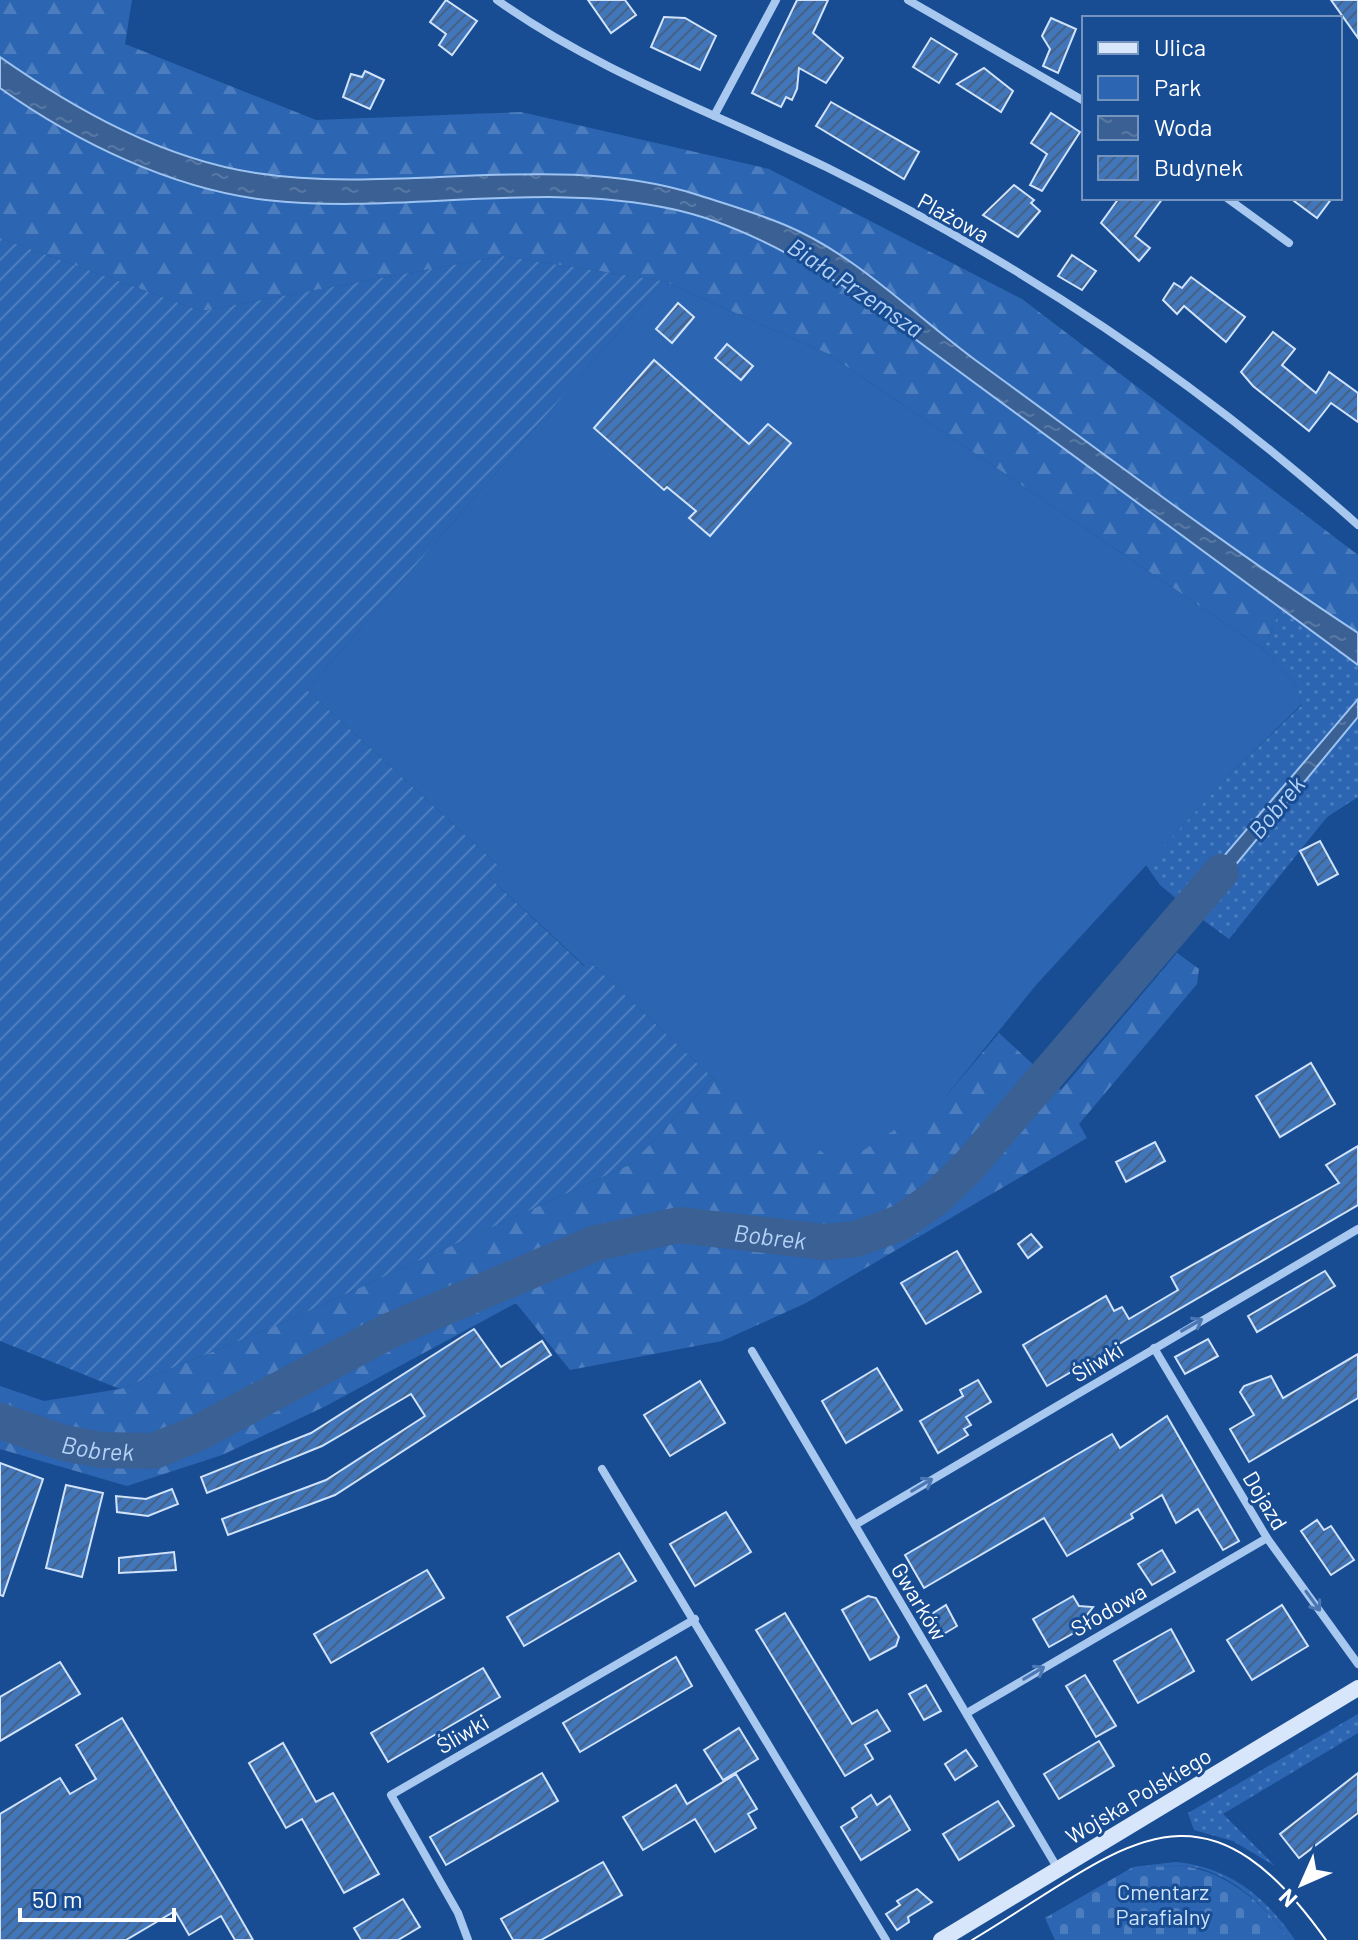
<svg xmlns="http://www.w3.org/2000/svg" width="1358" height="1940" font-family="Barlow,sans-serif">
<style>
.grass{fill:url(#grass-dots)}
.forest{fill:url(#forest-firs)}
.cemetery{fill:url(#cemetery-stones)}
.park{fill:#2c66b2}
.garden{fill:url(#garden-furrows)}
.water{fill:url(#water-ripples);stroke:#9cc3f2;stroke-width:2}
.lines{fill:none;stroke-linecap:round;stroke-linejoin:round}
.river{stroke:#3b6094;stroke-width:36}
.building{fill:url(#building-hatch);stroke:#d0e3fb;stroke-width:2}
.street{stroke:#a9c8f0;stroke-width:8}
.secondary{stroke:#d7e6fb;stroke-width:16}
.tram{stroke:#fff;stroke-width:2}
.oneway{stroke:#4b78b4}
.labels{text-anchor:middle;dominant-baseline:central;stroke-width:6;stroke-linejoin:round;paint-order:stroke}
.street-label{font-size:22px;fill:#fff;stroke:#194d93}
.park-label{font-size:22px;fill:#d0e3fb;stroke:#194d93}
.water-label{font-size:24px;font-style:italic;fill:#b5d2f7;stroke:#194d93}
</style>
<defs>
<pattern id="grass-dots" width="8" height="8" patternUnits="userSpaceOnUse" patternTransform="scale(2)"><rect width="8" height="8" fill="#2c66b2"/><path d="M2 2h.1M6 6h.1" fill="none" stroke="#4c7dbe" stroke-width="1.8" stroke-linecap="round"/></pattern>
<pattern id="forest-firs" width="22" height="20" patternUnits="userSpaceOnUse" patternTransform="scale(2)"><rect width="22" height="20" fill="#2c66b2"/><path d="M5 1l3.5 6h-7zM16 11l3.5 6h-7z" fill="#4c7dbe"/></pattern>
<pattern id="cemetery-stones" width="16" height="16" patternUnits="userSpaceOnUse" patternTransform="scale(2)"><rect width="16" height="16" fill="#2c66b2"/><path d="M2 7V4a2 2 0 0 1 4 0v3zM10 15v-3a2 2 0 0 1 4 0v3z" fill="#4c7dbe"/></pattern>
<pattern id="garden-furrows" width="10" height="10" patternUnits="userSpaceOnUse" patternTransform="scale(2)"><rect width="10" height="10" fill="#2c66b2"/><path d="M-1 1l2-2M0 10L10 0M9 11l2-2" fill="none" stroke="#4c7dbe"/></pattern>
<pattern id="water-ripples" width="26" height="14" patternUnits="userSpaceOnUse" patternTransform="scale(2)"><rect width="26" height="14" fill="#3b6094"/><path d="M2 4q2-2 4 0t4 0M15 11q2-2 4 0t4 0" fill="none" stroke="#5878a4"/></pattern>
<pattern id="building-hatch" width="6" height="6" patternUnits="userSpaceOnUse" patternTransform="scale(2)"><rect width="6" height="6" fill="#4176bb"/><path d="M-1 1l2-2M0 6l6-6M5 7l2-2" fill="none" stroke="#466184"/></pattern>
</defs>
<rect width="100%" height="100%" fill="#194d93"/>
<g class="grass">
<path d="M1281 608 1358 665V699L1183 904 1160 885 1146 865 1232 772 1302 705 1296 685 1263 649Z"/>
<path d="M1358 717V797L1327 817 1229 939 1195 914Z"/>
<path d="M1358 1714V1733L1223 1814 1275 1866 1233 1841 1194 1830 1188 1813Z"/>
<path d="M1175 1862C1229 1867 1265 1896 1295 1940H1290C1266 1906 1228 1869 1184 1866 1167 1865 1150 1868 1133 1867Z"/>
</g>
<g class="forest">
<path d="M0 0H132L125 44 316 120 521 112 769 169 1022 299 1358 555V633C1228 548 1104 453 978 362 915 316 857 255 785 225 757 213 726 204 698 195 559 150 398 195 256 173 163 159 76 110 0 57Z"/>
<path d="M0 88C76 142 172 189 266 200 401 215 538 180 672 209 733 222 791 254 843 286L1281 608 1263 649 828 354 663 281 502 256 201 311 0 238Z"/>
<path d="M1177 953 1199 969 1197 984 1079 1124 1087 1138 806 1303 722 1341 570 1370 516 1303 326 1406 222 1455 127 1486 0 1449V1386L44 1401 120 1389 271 1328 631 1164 713 1078 841 1161 946 1096 999 1033 1061 1090Z"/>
</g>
<path class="cemetery" d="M1182 1866C1228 1872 1263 1903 1290 1940H1055L1045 1918 1133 1867Z"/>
<path class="park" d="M663 281 828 354 1263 649 1296 685 1302 704 1232 772 1036 985 946 1096 841 1165 713 1078 590 962 585 966 488 876 498 865 307 690Z"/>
<path class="garden" d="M0 238 201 311 502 256 663 281 307 690 499 866 488 876 584 966 590 962 713 1078 631 1164 271 1328 120 1389 0 1341Z"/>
<g class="water">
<path d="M0 57C76 110 163 159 256 173 398 195 559 150 698 195 726 204 757 213 785 225 857 255 915 316 978 362 1103 453 1228 548 1358 633V665L843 286C791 254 733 222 672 209 538 180 401 215 266 200 172 189 76 142 0 88Z"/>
<path d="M1358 699V717L1195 914 1183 904Z"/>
</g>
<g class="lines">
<path class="river" id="s1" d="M0 1421 64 1443 101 1450 154 1451 198 1433 389 1331 596 1243 679 1225 825 1242 856 1239 900 1223 937 1197 969 1166 1221 872"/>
</g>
<g class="building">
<path d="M446 0 477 21 452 55 439 45 446 34 430 22Z"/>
<path d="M588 0H625L636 15 611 33Z"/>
<path d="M797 0H828L813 33 843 58 826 83 799 68 797 89 792 100 786 97 781 107 752 93Z"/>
<path d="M1331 0H1358V38Z"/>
<path d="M664 17 685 18 716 36 700 70 651 47Z"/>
<path d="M1051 18 1076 29 1058 73 1043 66 1050 49 1042 36Z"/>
<path d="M931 38 957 54 939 83 913 67Z"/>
<path d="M984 68 1013 91 1001 112 957 84Z"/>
<path d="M365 71 384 80 370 109 343 97 351 74 362 77Z"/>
<path d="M831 102 919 152 904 179 816 126Z"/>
<path d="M1051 113 1080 132 1042 191 1030 185 1047 154 1031 143Z"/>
<path d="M1014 185 1034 200 1031 203 1040 211 1018 237 983 215Z"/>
<path d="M1119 198H1163L1135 236 1150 248 1139 261 1101 223Z"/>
<path d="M1290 198H1332L1317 218Z"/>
<path d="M1072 255 1096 271 1082 290 1058 276Z"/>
<path d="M1191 277 1245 317 1226 342 1184 306 1177 314 1163 300 1174 283 1182 288Z"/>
<path d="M678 303 694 317 672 343 656 329Z"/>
<path d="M1273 332 1295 349 1282 365 1316 393 1329 372 1358 393V422L1331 403 1309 431 1253 386 1241 372Z"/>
<path d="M727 344 753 366 741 380 715 358Z"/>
<path d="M654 360 749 444 768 424 791 443 710 536 689 518 696 511 667 487 664 490 594 428Z"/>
<path d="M1320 841 1338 874 1318 885 1300 851Z"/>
<path d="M1311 1063 1335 1104 1280 1137 1256 1096Z"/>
<path d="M1155 1142 1165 1161 1126 1182 1116 1162Z"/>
<path d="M1358 1146V1205L1047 1386 1023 1345 1106 1296 1114 1311 1122 1307 1129 1319 1178 1290 1171 1277 1339 1183 1326 1165Z"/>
<path d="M1031 1234 1042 1247 1028 1258 1018 1244Z"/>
<path d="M957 1251 981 1292 926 1324 901 1283Z"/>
<path d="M1325 1271 1335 1286 1257 1332 1248 1316Z"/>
<path d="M474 1329 501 1367 542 1341 551 1355 335 1495 228 1535 222 1519 326 1480 425 1416 411 1394 322 1446 207 1493 201 1477 311 1433Z"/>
<path d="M1208 1339 1218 1356 1185 1374 1175 1357Z"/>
<path d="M1358 1354V1398L1249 1462 1230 1429 1254 1415 1240 1392 1244 1386 1271 1376 1283 1398Z"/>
<path d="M877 1368 902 1410 846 1443 822 1401Z"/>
<path d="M978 1380 991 1402 966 1417 971 1425 964 1429 968 1435 938 1453 920 1421 963 1396 960 1390Z"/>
<path d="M700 1381 725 1423 670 1456 644 1415Z"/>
<path d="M1167 1416 1239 1541 1223 1550 1198 1509 1176 1523 1162 1495 1131 1514 1133 1518 1067 1556 1044 1518 924 1588 905 1555 1112 1434 1120 1448Z"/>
<path d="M0 1463 43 1479 3 1596 0 1595Z"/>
<path d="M66 1485 103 1493 82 1577 46 1568Z"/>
<path d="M172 1489 178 1504 148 1516 117 1512 116 1496 146 1499Z"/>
<path d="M726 1512 751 1552 695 1586 670 1544Z"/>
<path d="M1317 1520 1324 1530 1331 1526 1354 1560 1331 1575 1301 1531Z"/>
<path d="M1162 1550 1175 1572 1152 1585 1138 1564Z"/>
<path d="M174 1552 176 1570 119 1573V1558Z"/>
<path d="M619 1553 636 1581 524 1646 507 1617Z"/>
<path d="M427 1570 444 1598 331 1663 314 1634Z"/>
<path d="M868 1596 876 1598 899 1637 896 1646 870 1660 842 1610Z"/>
<path d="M1073 1596 1079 1606 1093 1607 1072 1634 1049 1647 1033 1619Z"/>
<path d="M946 1605 957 1626 942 1635 930 1615Z"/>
<path d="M1282 1605 1308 1646 1252 1680 1227 1640Z"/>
<path d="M785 1613 852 1724 877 1710 890 1731 865 1745 873 1759 845 1776 756 1630Z"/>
<path d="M1171 1629 1194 1671 1138 1703 1114 1661Z"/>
<path d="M676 1657 692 1686 580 1752 563 1723Z"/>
<path d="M60 1662 80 1694 0 1741V1697Z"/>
<path d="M483 1668 500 1697 388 1762 371 1733Z"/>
<path d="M1085 1675 1116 1726 1096 1737 1066 1686Z"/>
<path d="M926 1685 941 1711 924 1720 909 1694Z"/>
<path d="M122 1718 219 1881 253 1940H235L221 1916 189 1935 175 1911 126 1940H0V1814L60 1778 70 1794 96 1779 76 1745Z"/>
<path d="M739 1728 758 1759 723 1780 704 1750Z"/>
<path d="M1099 1741 1114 1766 1059 1799 1044 1774Z"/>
<path d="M283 1743 316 1802 333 1793 379 1874 344 1893 302 1819 286 1828 249 1763Z"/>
<path d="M966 1750 977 1766 955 1780 945 1764Z"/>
<path d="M542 1773 558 1801 446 1865 430 1837Z"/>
<path d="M1358 1773V1813L1299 1858 1280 1834Z"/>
<path d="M736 1774 757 1809 748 1814 756 1828 715 1852 695 1819 643 1850 623 1817 676 1785 687 1804Z"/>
<path d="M871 1795 877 1805 890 1796 910 1830 861 1860 841 1827 857 1817 852 1808Z"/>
<path d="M998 1801 1014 1826 959 1860 943 1834Z"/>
<path d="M603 1862 622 1895 541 1940H513L501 1919Z"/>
<path d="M917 1889 932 1902 908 1917 909 1922 897 1930 886 1914 900 1905 897 1901Z"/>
<path d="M403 1899 420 1927 398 1940H361L354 1928Z"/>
</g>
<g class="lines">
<g class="street">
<path d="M497 0C598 72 715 113 826 167 1022 264 1195 379 1358 525"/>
<path d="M908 0 1084 101"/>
<path d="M714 116 776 0"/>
<path d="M1227 198 1289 243"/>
<path d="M1154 1348 1267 1538 1358 1664"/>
<path d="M752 1351 1058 1869"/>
<path d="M602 1469 886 1940"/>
<path d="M855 1525 1358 1229"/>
<path d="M967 1713 1267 1538"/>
<path d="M468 1940 458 1913 391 1795 695 1619"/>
</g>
<path class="secondary" d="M941 1940 1358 1688"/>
<path class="tram" d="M972 1940C1121 1851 1198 1759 1326 1940"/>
</g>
<defs><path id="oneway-shaft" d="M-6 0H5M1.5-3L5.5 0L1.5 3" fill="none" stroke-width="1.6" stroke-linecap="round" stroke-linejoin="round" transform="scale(2)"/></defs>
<g class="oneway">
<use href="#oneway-shaft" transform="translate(1192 1325) rotate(-30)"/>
<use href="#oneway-shaft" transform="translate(922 1485) rotate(-31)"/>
<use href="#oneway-shaft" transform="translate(1313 1601) rotate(54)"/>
<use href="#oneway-shaft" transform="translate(1034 1673) rotate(-31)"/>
</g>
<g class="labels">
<g class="street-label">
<text transform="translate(954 217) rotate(29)">Plażowa</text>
<text transform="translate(1097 1361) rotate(-31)">Śliwki</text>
<text transform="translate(1266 1500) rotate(59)">Dojazd</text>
<text transform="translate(920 1601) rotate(59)">Gwarków</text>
<text transform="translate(1108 1609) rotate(-30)">Słodowa</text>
<text transform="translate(462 1733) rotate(-30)">Śliwki</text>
<text transform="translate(1138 1795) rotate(-31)">Wojska Polskiego</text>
</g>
<g class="park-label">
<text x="1163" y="1891">Cmentarz<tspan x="1163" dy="25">Parafialny</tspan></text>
</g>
<g class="water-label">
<text transform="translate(856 287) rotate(34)">Biała Przemsza</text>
<text transform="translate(1276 807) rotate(-50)">Bobrek</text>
<text stroke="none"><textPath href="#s1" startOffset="824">Bobrek</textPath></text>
<text stroke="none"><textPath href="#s1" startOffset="102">Bobrek</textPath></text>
</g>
</g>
<rect x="1082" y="16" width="260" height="184" fill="#194d93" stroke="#7594be" stroke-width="2"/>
<rect x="1098" y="42" width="40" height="12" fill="#d7e6fb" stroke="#7594be" stroke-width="2"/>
<text x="1154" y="56" font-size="24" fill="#ffffff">Ulica</text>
<rect x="1098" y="76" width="40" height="24" fill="#2c66b2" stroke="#7594be" stroke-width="2"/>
<text x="1154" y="96" font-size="24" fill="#ffffff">Park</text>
<rect x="1098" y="116" width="40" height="24" fill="url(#water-ripples)" stroke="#7594be" stroke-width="2"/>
<text x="1154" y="136" font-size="24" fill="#ffffff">Woda</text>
<rect x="1098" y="156" width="40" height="24" fill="url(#building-hatch)" stroke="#7594be" stroke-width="2"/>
<text x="1154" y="176" font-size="24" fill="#ffffff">Budynek</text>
<g transform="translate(1302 1884) rotate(225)" stroke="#194d93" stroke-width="6" paint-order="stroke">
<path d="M0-6L14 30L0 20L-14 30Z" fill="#ffffff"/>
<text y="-12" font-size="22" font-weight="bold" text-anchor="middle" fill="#ffffff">N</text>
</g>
<path d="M20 1908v12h154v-12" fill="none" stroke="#ffffff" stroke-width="4"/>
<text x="32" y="1908" font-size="24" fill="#ffffff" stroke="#194d93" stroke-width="6" paint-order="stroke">50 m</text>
</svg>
